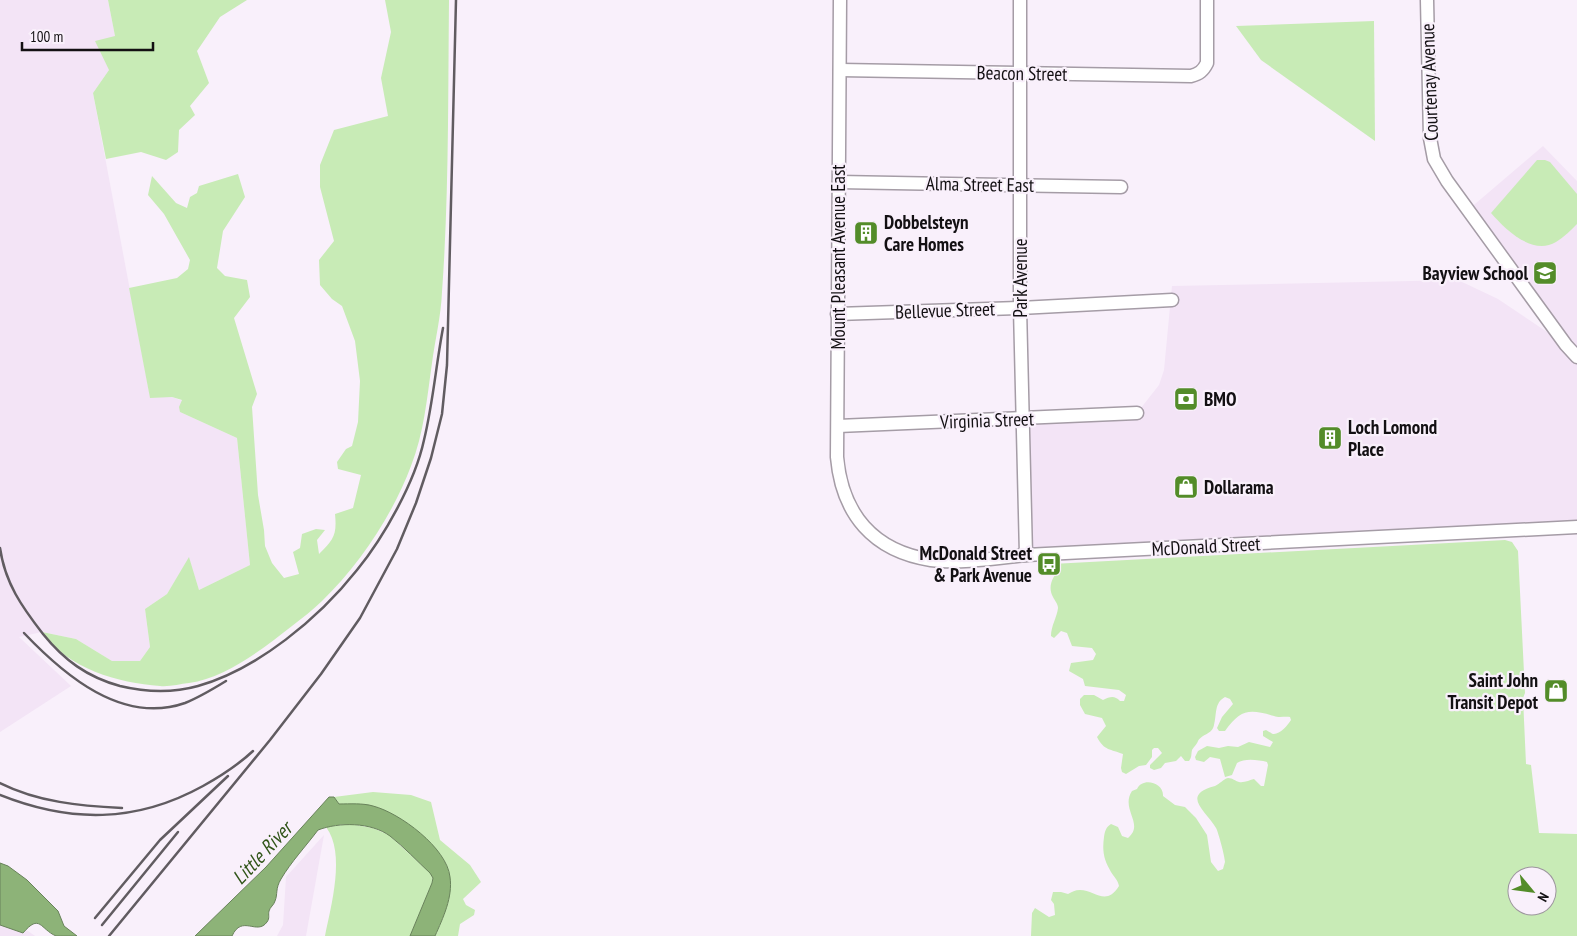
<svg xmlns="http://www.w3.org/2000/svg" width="1577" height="936" font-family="'PT Sans Narrow',sans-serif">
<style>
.built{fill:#f3e4f6}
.green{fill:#c8ebb6;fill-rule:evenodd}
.water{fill:#8db378;stroke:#68825a}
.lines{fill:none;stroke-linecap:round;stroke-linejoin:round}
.minor-casing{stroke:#a59ca6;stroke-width:15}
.minor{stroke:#fff;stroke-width:12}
.rail{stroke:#615c61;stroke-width:2.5}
.labels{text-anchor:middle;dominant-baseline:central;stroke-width:4.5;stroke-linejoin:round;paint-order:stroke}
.street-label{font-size:19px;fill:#131013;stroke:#f9f0fb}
.poi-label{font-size:19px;font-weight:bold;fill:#131013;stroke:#f9f0fb;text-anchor:start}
.water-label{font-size:20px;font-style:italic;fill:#315519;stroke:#f9f0fb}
</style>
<rect width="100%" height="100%" fill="#f9f0fb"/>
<g class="built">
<path d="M0 0H108L115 36 109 70 93 93 150 397H172L183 401 180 412 237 438 250 565 199 590 189 558 167 594 145 609 150 647 140 661H112L76 639 42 632 19 637 71 686 0 732Z"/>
<path d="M1543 146 1577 181V527L1026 555 1021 418 1137 413 1159 385 1164 370 1172 286 1458 280 1498 299 1565 344 1468 210Z"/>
<path d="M324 835 306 936H277L283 925 286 877Z"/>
<path d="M0 922 28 931 35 936H0Z"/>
</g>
<g class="green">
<path d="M108 0H247L220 17 197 51 209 83 190 106 195 115 179 130 178 152 166 160 141 152 106 159 93 93 109 70 95 41 115 36Z"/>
<path d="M385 0H449C448 97 449 195 442 292 441 316 435 340 432 363 427 398 424 433 411 466 392 516 360 564 322 601 313 610 302 618 292 626 264 648 226 678 189 683 180 684 169 687 160 686 118 683 68 669 42 632L76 639 112 661H140L150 647 145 609 167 594 189 557 199 590 250 565 237 438 180 412 179 407 182 400 172 397 150 398 129 288 177 278 188 269 190 260 164 214 148 195 152 176 176 203 187 208 190 197 197 193 199 186 238 174 245 197 223 231 217 268 225 276 247 280 250 297 234 318 257 394 252 407 258 495 264 530 265 546 272 563 284 578 299 574 293 552 300 548 302 534 316 529 325 530 317 540 319 554C334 539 337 535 335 514L353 508 361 475 338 469 337 462 346 449 352 446 358 422 360 381 355 341 342 306 332 299 320 285 319 260 334 241 320 187V165L334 130 388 116 381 78 391 32Z"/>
<path d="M1374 21 1375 141 1261 60 1236 26Z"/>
<path d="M1537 160H1545L1550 162 1577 194V224C1571 230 1564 237 1556 242 1532 256 1505 229 1491 213Z"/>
<path d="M1505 540 1512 542 1518 551 1525 693 1523 698 1526 764 1531 765 1539 833 1577 834V936H1031L1032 913 1035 908 1049 917 1055 915 1054 904 1051 900 1053 892H1061L1068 894C1072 892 1075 890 1080 890 1095 890 1106 907 1119 886 1118 880 1114 877 1111 872 1104 860 1102 852 1104 837 1105 831 1106 827 1111 824L1118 827 1122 836 1128 838C1145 824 1120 809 1132 791L1137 789C1142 777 1164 782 1163 796L1175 805 1185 807 1196 818 1207 835 1211 862 1218 871 1223 869C1223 869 1225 862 1225 862 1225 857 1218 831 1216 828 1206 811 1180 795 1215 786 1220 784 1223 779 1228 778 1233 778 1235 781 1239 782 1244 783 1250 780 1254 779L1261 786H1264L1268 765 1267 762C1258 760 1245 758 1237 763L1232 775 1225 777 1220 759 1210 757 1204 762 1196 760 1195 757 1198 751 1207 746 1219 748 1228 746 1238 747 1249 742 1270 747 1273 742 1263 736V731L1266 730C1268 731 1272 734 1274 734 1280 734 1288 725 1291 720L1290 717C1285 716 1279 718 1274 716 1249 709 1241 709 1225 731H1219L1217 728 1222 717 1233 704 1230 699 1225 697C1214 703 1217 714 1214 725 1212 735 1203 733 1198 741 1197 744 1193 748 1192 750 1191 755 1192 757 1189 761H1185L1181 756 1176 761 1165 763 1161 768 1154 770 1150 768V765L1162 753 1158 748H1154L1152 750V757L1146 765 1139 766 1126 774 1122 772 1121 768 1123 754C1111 749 1104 751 1097 737L1106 726 1102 718 1085 714 1080 705V699L1084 695H1094L1103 700C1110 697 1114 695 1120 701H1124L1126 695 1119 690 1085 686 1083 679 1069 671 1071 663 1093 660 1096 654 1092 648 1072 646 1067 633 1061 631 1054 638 1051 636C1051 626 1057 617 1058 608 1058 604 1055 601 1053 597 1047 586 1053 576 1061 568L1054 567 1052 564ZM1517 876H1547V906H1517Z"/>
<path d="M373 792 411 795 431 802 440 840 470 865 481 882 463 899 466 905 475 910 474 915 460 924 458 936H435C447 910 455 890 445 862L351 804H339L334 797Z"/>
<path d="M350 824 373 828 389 835 430 873 433 878 432 883 410 936H325C331 906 346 853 326 827Z"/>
</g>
<g class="water">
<path d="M329 797H334L339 804C350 804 363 803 373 806 400 813 447 848 450 877 453 897 443 918 435 936H410L432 883 433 878 430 873C417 861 404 847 390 836 371 822 339 822 318 830 306 846 291 862 281 879 275 889 278 894 275 901 274 905 270 907 269 911 268 915 270 918 267 922 257 936 242 914 232 936H195L266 867Z"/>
<path d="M0 863 8 866 27 880 58 911 64 926 77 936C71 936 61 936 56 936 40 929 40 913 23 933L0 925Z"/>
</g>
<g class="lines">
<defs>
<g id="minor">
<path d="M840 0 837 457C842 514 873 551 931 560 958 564 998 558 1026 555L1577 527"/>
<path d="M1020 0V308L1026 555"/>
<path d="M1427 0 1430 138 1434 159 1447 181 1566 345 1577 357"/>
<path d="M840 70 1191 76C1199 74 1203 71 1207 63V0"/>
<path d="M839 182 1121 187"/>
<path d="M837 314 1020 308 1172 300"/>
<path d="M838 426 1137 413"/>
</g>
</defs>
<use href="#minor" class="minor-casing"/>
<use href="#minor" class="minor"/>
<g class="rail">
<path d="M0 548C5 583 22 607 43 634 64 660 87 677 120 686 145 692 173 693 198 686 258 669 319 618 357 570 384 537 415 482 424 440 433 403 436 365 443 328"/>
<path d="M24 633C64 675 122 725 185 703 200 697 213 689 226 681"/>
<path d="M0 783C38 802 80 806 122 808"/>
<path d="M0 795C70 823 136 823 203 786 221 776 238 765 253 751"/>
<path d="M95 918 160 840 228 776"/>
<path d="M102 925 178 832"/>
<path d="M109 936 270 740 321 674 360 618 397 549 416 503 431 458 442 414 447 365 456 0"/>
</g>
</g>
<defs>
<symbol id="building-square" viewBox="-11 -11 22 22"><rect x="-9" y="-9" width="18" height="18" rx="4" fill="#538c29" stroke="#f9f0fb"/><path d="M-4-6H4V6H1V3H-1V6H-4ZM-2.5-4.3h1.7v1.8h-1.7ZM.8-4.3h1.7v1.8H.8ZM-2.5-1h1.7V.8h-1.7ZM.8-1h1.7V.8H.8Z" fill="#fff"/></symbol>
<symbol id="school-square" viewBox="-11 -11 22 22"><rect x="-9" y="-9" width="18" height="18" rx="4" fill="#538c29" stroke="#f9f0fb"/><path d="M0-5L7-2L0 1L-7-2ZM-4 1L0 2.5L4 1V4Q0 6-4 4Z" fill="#fff"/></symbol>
<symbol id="bank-square" viewBox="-11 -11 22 22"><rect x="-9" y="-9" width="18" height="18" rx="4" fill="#538c29" stroke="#f9f0fb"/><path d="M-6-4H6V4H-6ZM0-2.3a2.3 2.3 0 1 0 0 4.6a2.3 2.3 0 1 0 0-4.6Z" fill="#fff"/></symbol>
<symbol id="shop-square" viewBox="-11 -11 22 22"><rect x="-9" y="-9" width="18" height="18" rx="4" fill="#538c29" stroke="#f9f0fb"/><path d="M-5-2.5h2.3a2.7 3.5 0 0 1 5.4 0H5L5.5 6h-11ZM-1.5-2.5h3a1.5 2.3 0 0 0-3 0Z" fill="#fff"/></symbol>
<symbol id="bus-square" viewBox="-11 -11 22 22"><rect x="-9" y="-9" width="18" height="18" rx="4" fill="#538c29" stroke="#f9f0fb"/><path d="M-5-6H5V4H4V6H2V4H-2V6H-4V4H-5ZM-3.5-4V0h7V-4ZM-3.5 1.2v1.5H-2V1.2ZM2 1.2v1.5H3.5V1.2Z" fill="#fff"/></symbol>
</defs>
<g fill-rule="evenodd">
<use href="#building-square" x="852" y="219" width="28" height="28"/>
<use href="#school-square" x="1531" y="259" width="28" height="28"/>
<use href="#bank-square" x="1172" y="385" width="28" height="28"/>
<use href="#building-square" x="1316" y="424" width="28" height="28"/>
<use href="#shop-square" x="1172" y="473" width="28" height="28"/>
<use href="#bus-square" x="1035" y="550" width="28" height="28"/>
<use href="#shop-square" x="1542" y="677" width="28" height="28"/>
</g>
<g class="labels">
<g class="street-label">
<text transform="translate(1022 73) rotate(1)">Beacon Street</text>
<text transform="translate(1429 82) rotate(-92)">Courtenay Avenue</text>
<text transform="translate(980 184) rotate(1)">Alma Street East</text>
<text transform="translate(838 257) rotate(-90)">Mount Pleasant Avenue East</text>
<text transform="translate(1020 278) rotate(-90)">Park Avenue</text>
<text transform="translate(945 310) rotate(-2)">Bellevue Street</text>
<text transform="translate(987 420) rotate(-2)">Virginia Street</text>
<text transform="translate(1206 546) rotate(-3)">McDonald Street</text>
</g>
<g class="poi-label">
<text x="884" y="222">Dobbelsteyn<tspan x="884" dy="22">Care Homes</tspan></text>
<text x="1528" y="273" text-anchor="end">Bayview School</text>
<text x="1204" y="399">BMO</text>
<text x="1348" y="427">Loch Lomond<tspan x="1348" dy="22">Place</tspan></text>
<text x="1204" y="487">Dollarama</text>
<text x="1032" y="553" text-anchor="end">McDonald Street<tspan x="1032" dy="22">&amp; Park Avenue</tspan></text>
<text x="1538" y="680" text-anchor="end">Saint John<tspan x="1538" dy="22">Transit Depot</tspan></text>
</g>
<g class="water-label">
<text transform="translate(262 853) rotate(-47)">Little River</text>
</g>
</g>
<g transform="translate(1532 891) rotate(119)"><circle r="24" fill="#f9f0fb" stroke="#9d969e"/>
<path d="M0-4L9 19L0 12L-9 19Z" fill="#538c29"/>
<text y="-8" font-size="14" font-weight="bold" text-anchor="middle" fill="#131013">N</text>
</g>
<path d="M22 42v8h131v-8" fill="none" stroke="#131013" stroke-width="2.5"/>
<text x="30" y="42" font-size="15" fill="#131013" stroke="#f9f0fb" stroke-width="4" paint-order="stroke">100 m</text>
</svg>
